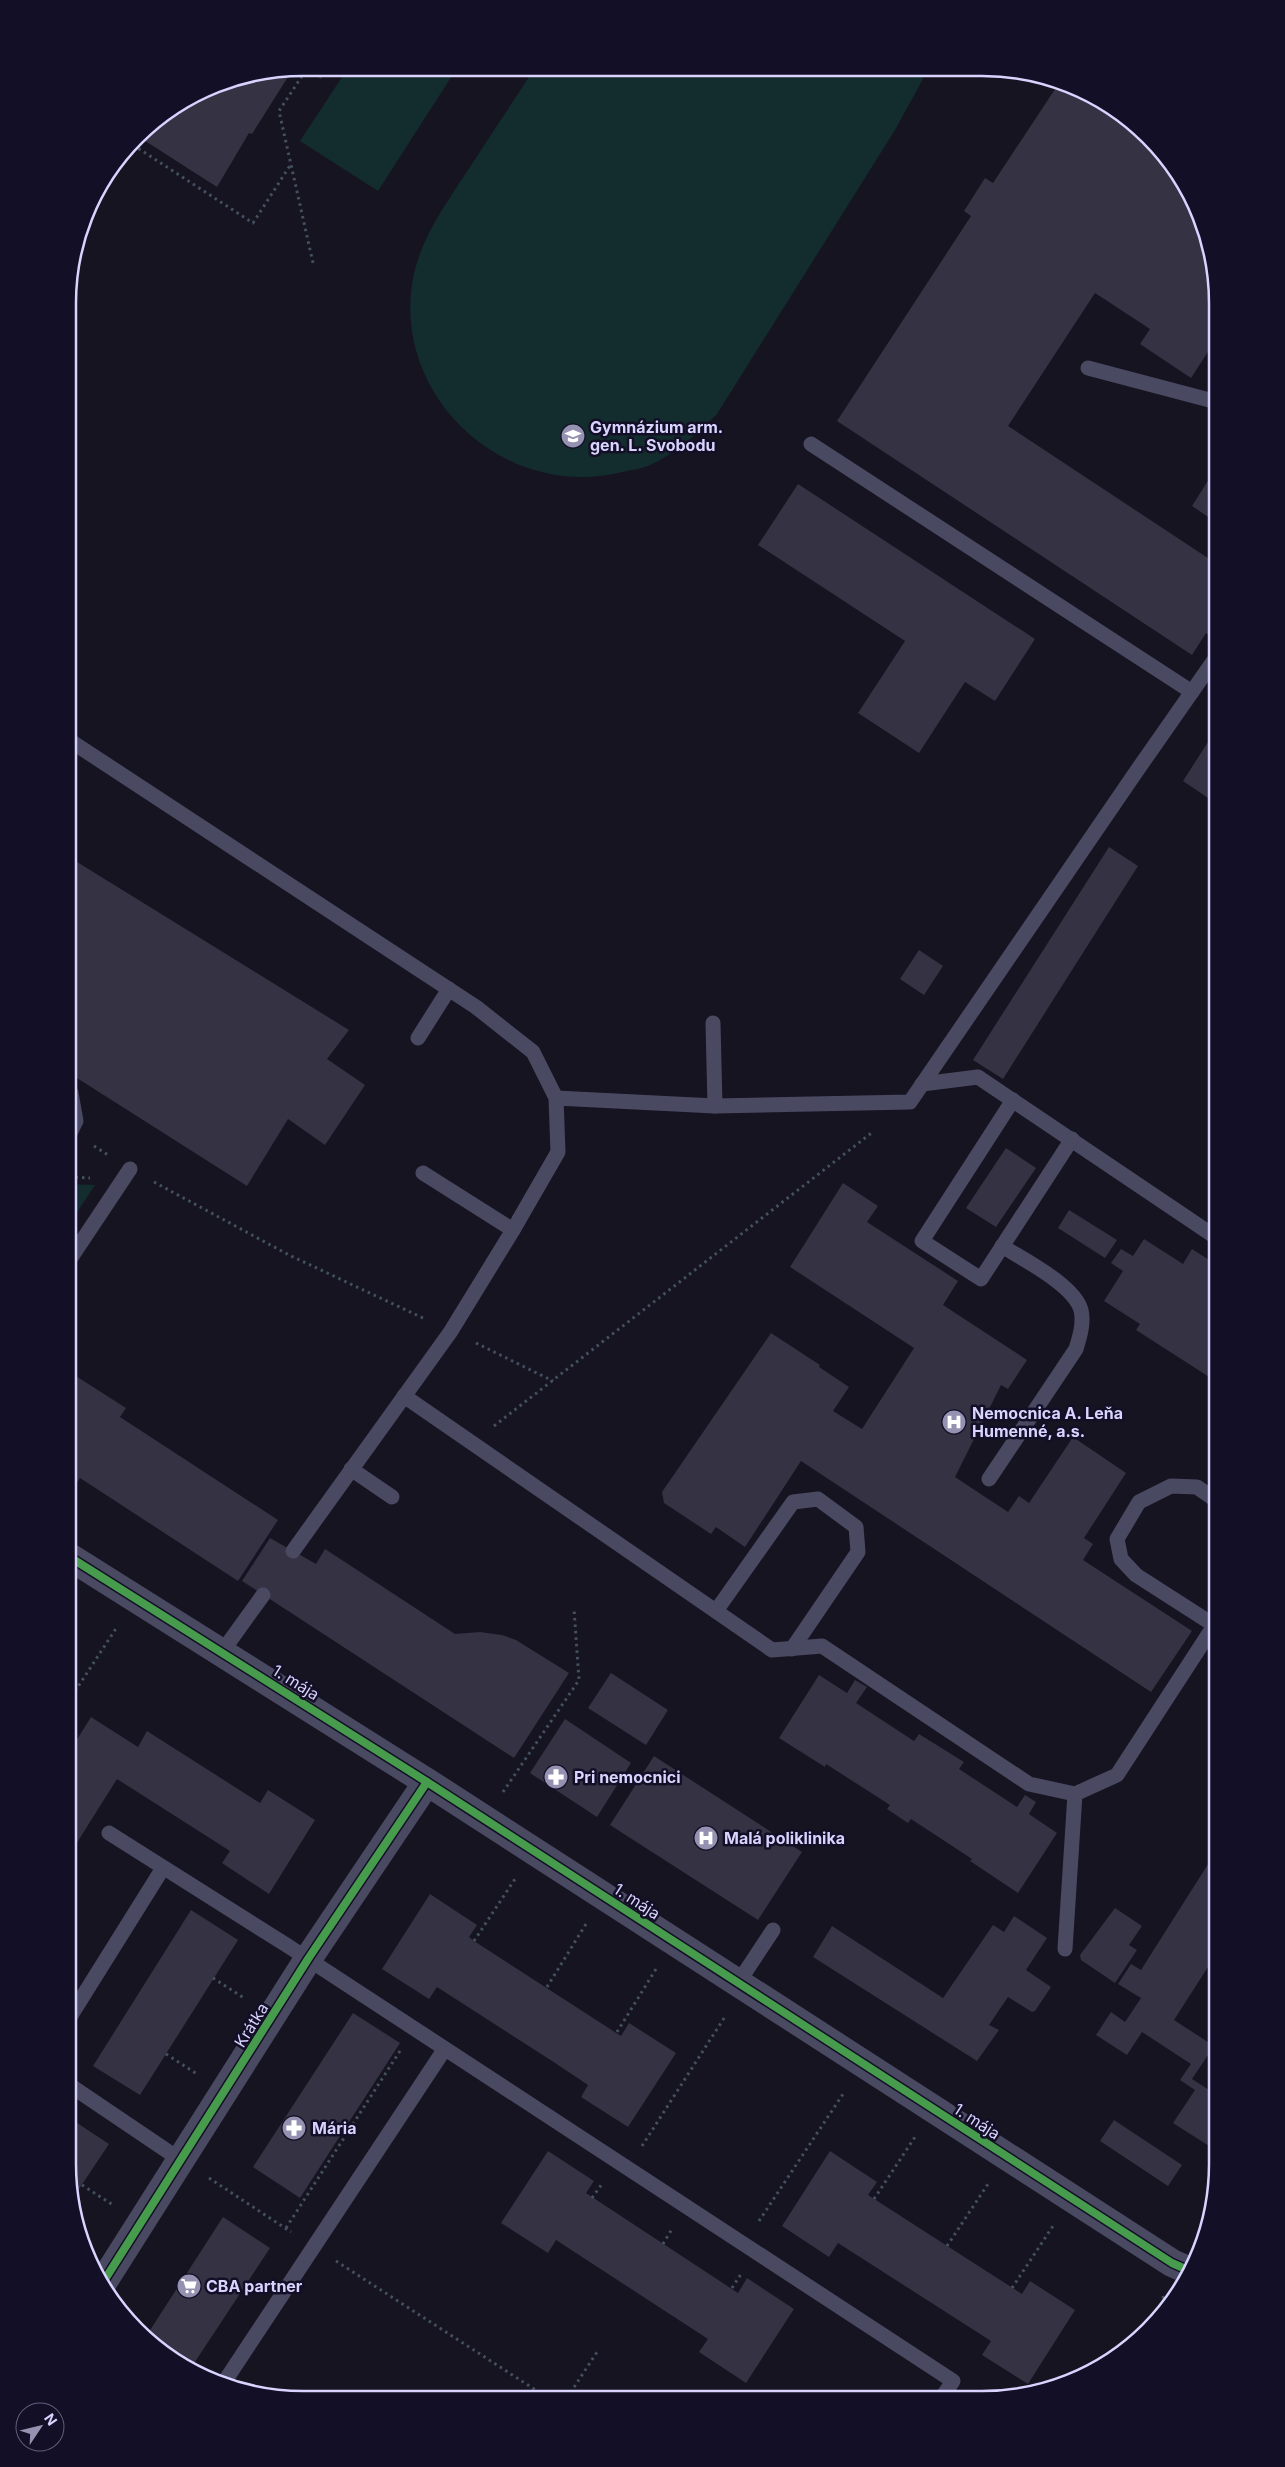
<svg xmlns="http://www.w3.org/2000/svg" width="1285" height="2467" font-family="Inter,sans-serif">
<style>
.green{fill:#132c2d}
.building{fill:#343243}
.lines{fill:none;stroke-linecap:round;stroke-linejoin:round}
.path{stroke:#44505f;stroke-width:3;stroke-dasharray:2.5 4;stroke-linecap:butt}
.lane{stroke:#4a4962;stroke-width:15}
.street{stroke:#4a4962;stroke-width:28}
.lane-bridge{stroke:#4a4962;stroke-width:15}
.cycleway-casing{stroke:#130f26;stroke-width:11}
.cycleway{stroke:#469c4c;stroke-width:8}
.labels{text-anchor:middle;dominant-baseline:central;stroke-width:5;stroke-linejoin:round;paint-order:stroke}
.poi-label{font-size:16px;font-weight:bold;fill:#d9d4ff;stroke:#130f26;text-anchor:start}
.street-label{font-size:16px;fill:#d9d4ff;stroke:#130f26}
.rim{fill:none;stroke:#d9d4ff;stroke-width:2.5}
</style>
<rect width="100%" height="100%" fill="#161421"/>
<g class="green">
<path d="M348 68H457L378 191 300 141Z"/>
<path d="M534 69 925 71 923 79 895 130 717 414C696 435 675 454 648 466 640 469 630 470 622 472 509 501 395 402 412 284 419 239 446 204 470 167 491 134 513 102 534 69Z"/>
<path d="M69 1184 95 1185 68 1226Z"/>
</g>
<g class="building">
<path d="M305 68H328L321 79Z"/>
<path d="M293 69 252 134 249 133 217 187 139 137 147 126 213 85Z"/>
<path d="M1059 83 1086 92 1137 126 1178 172 1205 227 1218 303 1217 338 1191 378 1140 344 1150 329 1095 293 1008 426 1217 564V641L1206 633 1192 655 837 421 971 216 964 211 985 178 993 183Z"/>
<path d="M1216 468 1217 469V523L1192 506Z"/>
<path d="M798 484 1035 639 995 701 965 682 919 753 858 713 905 641 758 545Z"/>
<path d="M1217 728V804L1183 781Z"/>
<path d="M1109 847 1138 866 1003 1079 973 1060Z"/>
<path d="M69 857 349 1030 327 1059 365 1085 325 1145 288 1119 247 1186 69 1073Z"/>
<path d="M919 950 943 966 924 995 900 979Z"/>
<path d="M1217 1062V1073L1213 1070Z"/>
<path d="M1006 1148 1036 1168 996 1227 966 1208Z"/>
<path d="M843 1183 878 1206 867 1222 958 1281 943 1305 1027 1360 1008 1389 1001 1385 955 1477 1008 1512 1019 1496 1029 1503 1073 1437 1126 1473 1084 1538 1093 1544 1083 1560 1192 1631 1151 1692 801 1461 745 1547 716 1527 711 1534 664 1503 662 1492 771 1333 820 1365 819 1367 849 1387 833 1411 862 1429 914 1348 790 1267Z"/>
<path d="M1069 1210 1117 1240 1105 1258 1058 1228Z"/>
<path d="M1144 1239 1183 1264 1192 1249 1217 1265V1382L1136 1330 1140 1324 1104 1301 1123 1271 1111 1263 1121 1249 1133 1256Z"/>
<path d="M68 1371 126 1408 120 1417 278 1520 238 1581 80 1478 68 1496Z"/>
<path d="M270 1538 316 1564 325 1549 455 1634 480 1632 502 1635 516 1640 569 1673 514 1758 242 1581Z"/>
<path d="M611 1673 668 1710 646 1745 588 1708Z"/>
<path d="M819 1675 847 1693 855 1680 867 1687 856 1703 914 1741 919 1734 964 1762 959 1769 1017 1807 1025 1795 1036 1802 1029 1814 1057 1833 1018 1893 970 1861 972 1859 911 1819 908 1823 887 1809 890 1805 826 1764 825 1767 779 1738Z"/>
<path d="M91 1717 138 1747 147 1731 260 1803 268 1790 315 1820 269 1894 222 1863 230 1851 117 1779 68 1857V1754Z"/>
<path d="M565 1719 631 1763 597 1817 530 1773Z"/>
<path d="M654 1756 802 1852 758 1920 610 1825Z"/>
<path d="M1217 1850V1953L1174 2020 1214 2046 1192 2079 1217 2095V2151L1173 2123 1195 2090 1180 2080 1191 2064 1142 2032 1127 2055 1096 2035 1111 2012 1125 2022 1141 1998 1118 1984 1131 1964 1141 1970Z"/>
<path d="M430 1894 477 1925 469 1937 474 1941 621 2036 629 2023 676 2053 628 2127 581 2097 588 2085 552 2061 437 1987 429 1999 382 1969Z"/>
<path d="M1115 1908 1142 1926 1129 1945 1137 1950 1115 1983 1081 1960 1080 1955Z"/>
<path d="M191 1910 238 1940 140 2095 93 2066Z"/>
<path d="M1014 1916 1047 1938 1026 1970 1051 1987 1035 2011 1032 2012 1008 1997 989 2025 999 2030 977 2061 813 1957 832 1926 943 1998 993 1925 1004 1932Z"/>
<path d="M353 2013 400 2043 300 2198 253 2167Z"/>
<path d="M68 2117 109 2144 73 2198 68 2164Z"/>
<path d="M1114 2120 1182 2165 1168 2186 1100 2141Z"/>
<path d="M548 2151 594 2181 586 2193 738 2293 747 2278 794 2309 746 2383 699 2352 708 2339 556 2240 548 2253 501 2223Z"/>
<path d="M830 2151 877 2182 868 2195 1022 2294 1030 2281 1075 2310 1028 2384 982 2355 991 2341 838 2243 829 2257 782 2226Z"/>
<path d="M223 2217 270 2248 191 2368 145 2338Z"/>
</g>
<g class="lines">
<g class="path">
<path d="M302 76 279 111 313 263"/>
<path d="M133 145 253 223 291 164"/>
<path d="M94 1146 108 1155"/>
<path d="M69 1177 90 1178"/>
<path d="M154 1182 289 1255 425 1319"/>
<path d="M476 1343 553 1381"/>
<path d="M494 1426 874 1131"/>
<path d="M68 1702 117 1627"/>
<path d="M503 1792 579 1680 574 1609"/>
<path d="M474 1941 515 1879"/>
<path d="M213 1978 244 1998"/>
<path d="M547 1987 586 1924"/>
<path d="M617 2032 656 1969"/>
<path d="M166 2054 197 2074"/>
<path d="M642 2146 726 2015"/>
<path d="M209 2178 291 2232"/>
<path d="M82 2185 113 2205"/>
<path d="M592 2198 602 2184"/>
<path d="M874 2199 915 2137"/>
<path d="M759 2221 845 2091"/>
<path d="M286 2228 400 2051"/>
<path d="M663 2244 672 2229"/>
<path d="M947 2246 988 2184"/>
<path d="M336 2261 548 2398"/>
<path d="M244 2287 252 2292"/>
<path d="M732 2288 741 2274"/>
<path d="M1012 2288 1053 2226"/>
<path d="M1163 2296 1166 2310"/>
<path d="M975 2394 984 2399"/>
<path d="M567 2398 599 2349"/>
</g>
<g class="lane">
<path d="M1088 368 1217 402"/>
<path d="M811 444 1192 692"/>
<path d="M69 740 476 1007 533 1052 556 1098 558 1152 513 1230 451 1331 293 1551"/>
<path d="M713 1023 715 1106"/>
<path d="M418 1038 449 989"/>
<path d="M922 1084 978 1077 1217 1238"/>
<path d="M556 1098 715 1106 910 1102 1136 772 1217 656"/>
<path d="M1013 1100 922 1241 981 1279 1072 1139"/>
<path d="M423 1173 513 1230"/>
<path d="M68 1262 130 1169"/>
<path d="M404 1396 772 1650 822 1646 1029 1784 1075 1794 1117 1775 1217 1621"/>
<path d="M351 1469 392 1497"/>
<path d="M989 1479 1076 1349C1080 1336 1084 1323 1081 1310 1074 1285 1024 1260 1002 1246"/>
<path d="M716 1611 793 1502 818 1499 856 1527 858 1552 792 1649"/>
<path d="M1217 1627 1136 1575 1121 1559 1117 1539 1139 1502 1171 1486 1197 1487 1217 1501"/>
<path d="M222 1652 263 1595"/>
<path d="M109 1833 288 1946 953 2381 941 2399"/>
<path d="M1065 1949 1075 1794"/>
<path d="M738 1983 773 1930"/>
<path d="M68 2020 163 1868"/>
<path d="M68 2084 182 2161"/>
<path d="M223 2384 444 2050"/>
</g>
<g class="street">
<path d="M68 1556 427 1782 1172 2263 1190 2271"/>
<path d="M102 2284 308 1959 427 1782"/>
</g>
<path class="lane-bridge" d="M69 1135 76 1121 71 1093 69 1090"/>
<defs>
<g id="cycleway">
<path d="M68 1556 427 1782 1172 2263 1190 2271"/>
<path d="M102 2284 308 1959 427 1782"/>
</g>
</defs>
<use href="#cycleway" class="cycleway-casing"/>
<use href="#cycleway" class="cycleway"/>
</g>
<defs>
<symbol id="school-disc" viewBox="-11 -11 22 22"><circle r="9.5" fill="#9591b1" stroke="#130f26"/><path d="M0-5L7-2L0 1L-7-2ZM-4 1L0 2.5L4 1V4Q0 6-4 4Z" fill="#fff"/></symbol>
<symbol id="hospital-disc" viewBox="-11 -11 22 22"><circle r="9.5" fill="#9591b1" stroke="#130f26"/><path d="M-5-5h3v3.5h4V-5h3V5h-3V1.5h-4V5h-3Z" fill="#fff"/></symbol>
<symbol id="pharmacy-disc" viewBox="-11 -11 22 22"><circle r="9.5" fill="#9591b1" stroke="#130f26"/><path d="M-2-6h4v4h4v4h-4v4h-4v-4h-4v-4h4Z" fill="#fff"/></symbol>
<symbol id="supermarket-disc" viewBox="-11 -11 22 22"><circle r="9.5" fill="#9591b1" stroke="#130f26"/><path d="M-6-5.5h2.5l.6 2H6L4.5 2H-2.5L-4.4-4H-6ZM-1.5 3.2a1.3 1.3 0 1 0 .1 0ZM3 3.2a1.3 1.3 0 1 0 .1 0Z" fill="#fff"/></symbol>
</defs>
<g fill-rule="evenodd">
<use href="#school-disc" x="559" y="422" width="28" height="28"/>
<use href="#hospital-disc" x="940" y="1408" width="28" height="28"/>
<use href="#pharmacy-disc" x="542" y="1763" width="28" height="28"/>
<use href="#hospital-disc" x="692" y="1824" width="28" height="28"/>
<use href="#pharmacy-disc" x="280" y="2114" width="28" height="28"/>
<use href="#supermarket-disc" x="175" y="2272" width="28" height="28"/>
</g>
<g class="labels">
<g class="poi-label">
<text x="590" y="427">Gymnázium arm.<tspan x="590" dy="18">gen. L. Svobodu</tspan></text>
<text x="972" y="1413">Nemocnica A. Leňa<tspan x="972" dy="18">Humenné, a.s.</tspan></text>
<text x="574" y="1777">Pri nemocnici</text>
<text x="724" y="1838">Malá poliklinika</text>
<text x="312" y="2128">Mária</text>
<text x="206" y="2286">CBA partner</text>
</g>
<g class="street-label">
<text transform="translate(296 1682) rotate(32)">1. mája</text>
<text transform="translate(637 1901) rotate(33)">1. mája</text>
<text transform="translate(251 2025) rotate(-58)">Krátka</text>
<text transform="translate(977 2121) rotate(33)">1. mája</text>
</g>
</g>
<path d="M0 0H1285V2467H0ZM303 76H982A227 227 0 0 1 1209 303V2164A227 227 0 0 1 982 2391H303A227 227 0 0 1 76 2164V303A227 227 0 0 1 303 76Z" fill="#130f26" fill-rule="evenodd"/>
<path class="rim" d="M303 76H982A227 227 0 0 1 1209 303V2164A227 227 0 0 1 982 2391H303A227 227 0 0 1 76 2164V303A227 227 0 0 1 303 76Z"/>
<g transform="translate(40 2427) rotate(55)"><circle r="24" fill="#130f26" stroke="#625e7d"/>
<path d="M0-4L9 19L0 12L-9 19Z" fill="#9591b1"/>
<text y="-8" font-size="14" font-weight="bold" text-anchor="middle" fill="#d9d4ff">N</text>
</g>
</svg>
